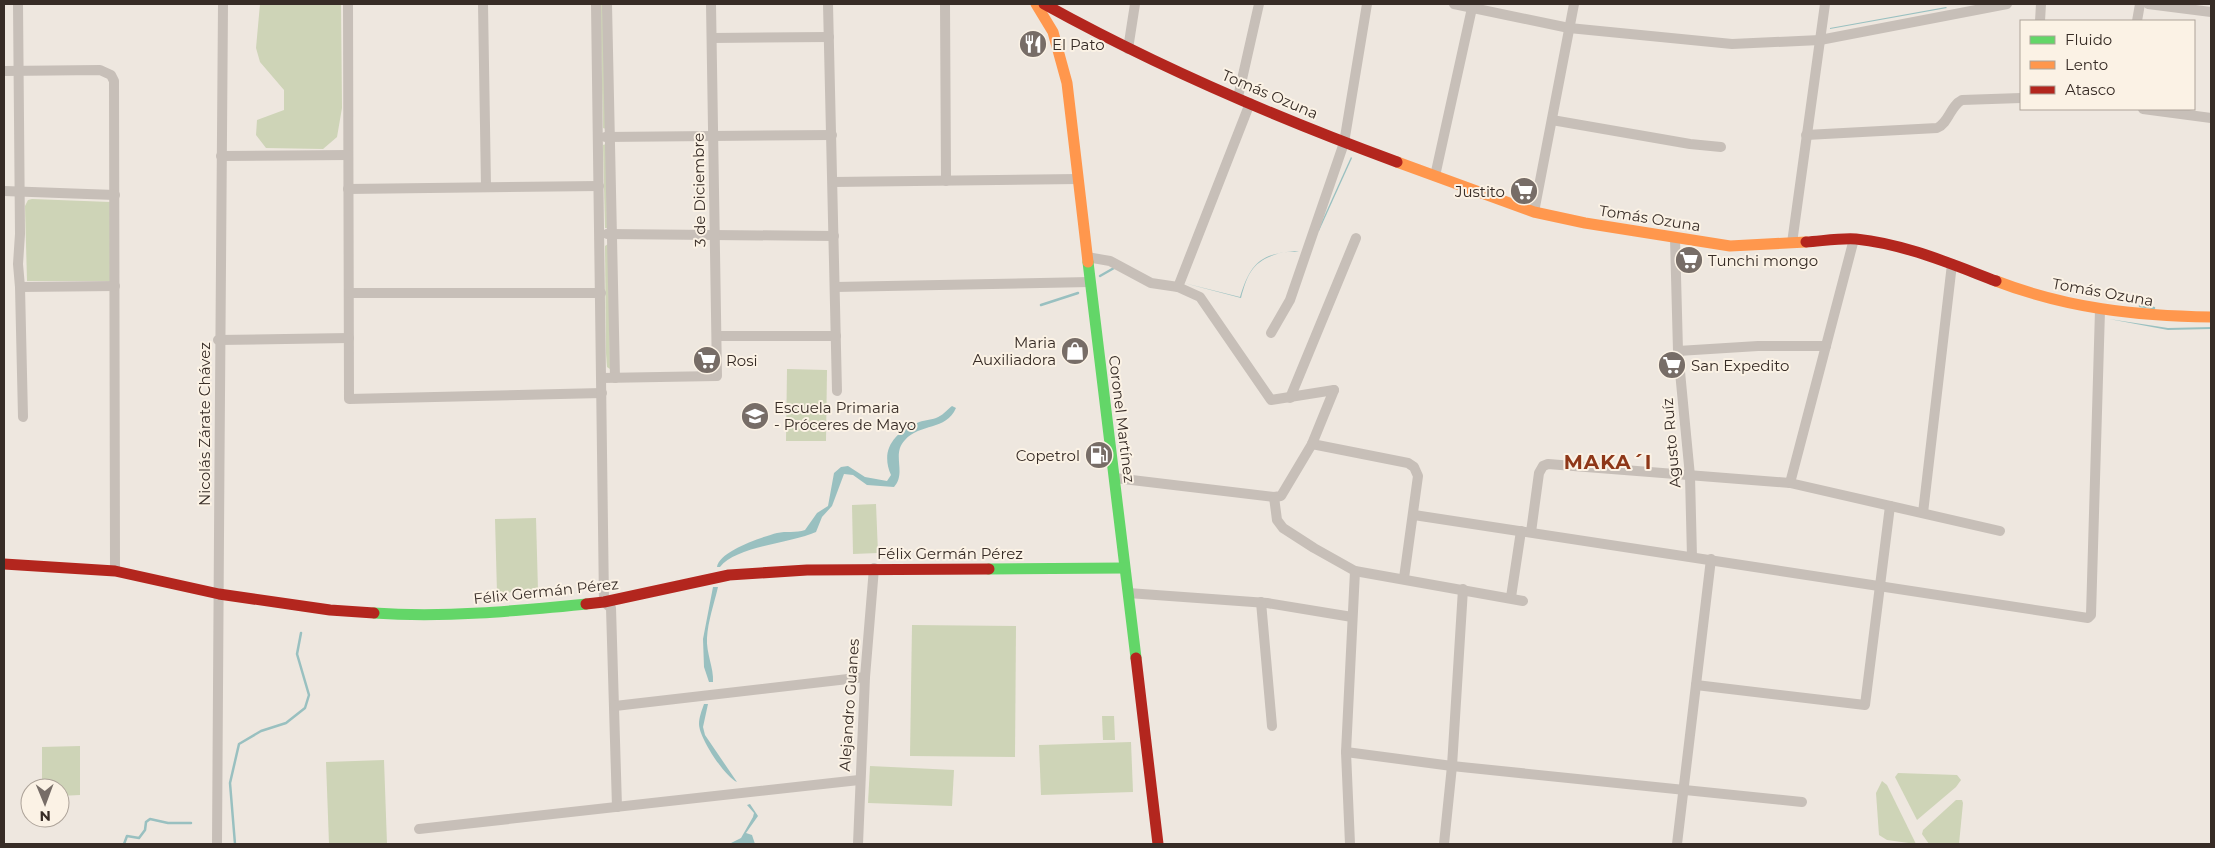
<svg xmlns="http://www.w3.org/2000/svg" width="2215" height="848" font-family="Montserrat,sans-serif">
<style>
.green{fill:#ced4b7}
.water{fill:#99c0c0}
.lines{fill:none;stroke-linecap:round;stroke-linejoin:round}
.stream{stroke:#99c0c0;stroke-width:2.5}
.street{stroke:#c7bfb8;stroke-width:10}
.fast{stroke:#63d668;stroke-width:11}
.slow{stroke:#ff974d;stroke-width:11}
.jam{stroke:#b3261e;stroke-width:11}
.labels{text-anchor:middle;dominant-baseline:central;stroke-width:4;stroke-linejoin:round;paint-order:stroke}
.poi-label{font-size:15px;fill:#372c26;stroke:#fbf2e5;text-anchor:start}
.street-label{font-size:15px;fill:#372c26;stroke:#fbf2e5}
.district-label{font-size:20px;font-weight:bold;letter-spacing:1px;fill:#8e3718;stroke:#fbf2e5}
</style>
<rect width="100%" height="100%" fill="#eee7df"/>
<g class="green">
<path d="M260 4H341L342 108 337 137 323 149 266 148 256 135 257 120 284 110V90L260 62 256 48Z"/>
<path d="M600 4H605L606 129 603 128Z"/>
<path d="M606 144 607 228H605L603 145Z"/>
<path d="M32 199 110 202 111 281H27L25 206 28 200Z"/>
<path d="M608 244 610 369 607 367 606 353 605 246Z"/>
<path d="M787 369 827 370 826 441H786Z"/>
<path d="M876 504 878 553 853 554 852 505Z"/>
<path d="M536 518 538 591 497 593 495 519Z"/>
<path d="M912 625 1016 626 1015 757 910 756Z"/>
<path d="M1102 716H1114L1115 740H1103Z"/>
<path d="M1131 742 1133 792 1041 795 1039 745Z"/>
<path d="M80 746V795L60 796V788H42V747Z"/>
<path d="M384 760 387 844H329L326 762Z"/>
<path d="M870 766 954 770 952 806 868 803Z"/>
<path d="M1898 773 1957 775 1961 780 1956 787 1917 820 1895 777Z"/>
<path d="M1882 781 1887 785 1916 844 1887 840 1879 835 1876 793Z"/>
<path d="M1956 800H1962L1963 803 1959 844H1929L1922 834 1923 830Z"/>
</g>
<g class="water">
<path d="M1946 7 1947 8 1830 29V28Z"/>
<path d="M1351 157 1352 158 1319 231 1318 230Z"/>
<path d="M1299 251C1294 253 1286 251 1280 253 1253 261 1248 272 1241 298L1184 283 1240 297C1251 261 1262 253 1299 251Z"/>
<path d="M2109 319 2168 328 2211 327V329L2168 330Z"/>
<path d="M952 406 956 408C946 431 920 423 905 440 891 454 907 473 894 487L867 485 853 475 844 474 832 506 822 517 816 532C792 543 736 546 720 567H717C719 551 762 537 777 533 786 531 796 533 805 530L817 513 828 506 834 473 841 467 848 466 865 477 887 481 891 475C880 450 894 433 917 423 923 420 930 420 936 418 942 416 947 410 952 406Z"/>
<path d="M713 587H718C714 604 708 621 707 638 706 653 714 668 713 682H709L704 667 703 639Z"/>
<path d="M704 704H708L703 727 705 735 737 782C725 777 699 738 699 724 699 717 702 710 704 704Z"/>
<path d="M750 804 758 816 746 833 752 835 755 844H729L741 838 753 817 754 813 747 805Z"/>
</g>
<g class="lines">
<g class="stream">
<path d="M1100 276 1114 268"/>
<path d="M1041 305 1078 293"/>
<path d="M2140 306 2154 308"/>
<path d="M124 844 127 836 139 838 145 830 146 822 150 819 168 823H191"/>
<path d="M235 844 230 783 239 744 261 731 286 723 305 708 309 695 297 654 301 633"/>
</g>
<g class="street">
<path d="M18 4 20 234 18 264 20 287 23 417"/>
<path d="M348 4 349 399 602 393"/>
<path d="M483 4 486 187"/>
<path d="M596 4 604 602 611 608 617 807"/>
<path d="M607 4 615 378"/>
<path d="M828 4 837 391"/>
<path d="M945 4 946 181"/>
<path d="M1454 4 1569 28 1732 44 1820 40 2007 4"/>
<path d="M2148 4 2211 12"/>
<path d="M2040 21 2041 4"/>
<path d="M2137 21 2140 4"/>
<path d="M712 38 829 37"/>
<path d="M1128 49 1135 4"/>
<path d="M4 71 100 70 111 75 114 81 115 571"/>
<path d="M1238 97 1259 4"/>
<path d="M2143 109 2211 118"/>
<path d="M1552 120 1690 144 1721 147"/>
<path d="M1806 135 1937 128C1949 123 1950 106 1962 100L2021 98"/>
<path d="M605 137 832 135"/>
<path d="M221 156 348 155"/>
<path d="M1435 176 1472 8"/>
<path d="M833 182 1078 179"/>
<path d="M348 189 599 186"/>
<path d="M4 191 115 195"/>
<path d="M1534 212 1574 4"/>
<path d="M607 234 834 236"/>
<path d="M1675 238 1678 351 1690 476 1692 557"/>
<path d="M1792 243 1825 4"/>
<path d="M1087 257 1110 261 1151 283 1178 287 1200 297 1271 400 1334 390"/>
<path d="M20 287 115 286"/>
<path d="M835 287 1090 282"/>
<path d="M1178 287 1250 103"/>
<path d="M349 293H601"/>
<path d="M1271 333 1290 300 1344 143 1367 4"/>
<path d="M717 336H836"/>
<path d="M218 340 349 338"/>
<path d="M1678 351 1758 346H1826"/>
<path d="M602 378 717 376 711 4"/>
<path d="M1290 398 1356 238"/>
<path d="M1312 444 1408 463 1414 467 1418 476 1404 578"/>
<path d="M1115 478 1274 497 1281 496 1312 444 1334 390"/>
<path d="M1790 483 1854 239"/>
<path d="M1274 497 1277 520 1283 528 1314 548 1355 571 1523 601"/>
<path d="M1923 513 1952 264"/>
<path d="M1414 515 2088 618 2091 615 2100 310"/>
<path d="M1531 532 1539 473 1543 466 1548 464 1790 483 2000 531"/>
<path d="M1128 593 1267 603 1352 617"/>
<path d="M1511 597 1521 531"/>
<path d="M1261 602 1272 726"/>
<path d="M1696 685 1865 705 1890 506"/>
<path d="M615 706 865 677"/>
<path d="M1346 752 1452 766 1802 802"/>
<path d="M419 829 859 780"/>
<path d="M217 844C220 564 219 284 223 4"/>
<path d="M858 844 865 677 874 568"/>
<path d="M1350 844 1346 752 1355 571"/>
<path d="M1444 844 1452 766 1463 589"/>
<path d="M1677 844 1711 559"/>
</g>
<g class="fast">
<path d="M1088 262 1136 658"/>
<path d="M989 569 1124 568"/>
<path d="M374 613C445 618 515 611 586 604"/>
</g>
<g class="slow">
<path d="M1036 4 1053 32 1067 83 1088 262"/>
<path d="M1397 162 1534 212 1585 223 1730 246 1806 242"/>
<path d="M1996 281C2066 308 2136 316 2211 317"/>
</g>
<g class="jam">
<path d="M1044 4C1156 66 1277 118 1397 162"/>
<path d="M1806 242C1822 241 1840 238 1856 239 1905 244 1951 264 1996 281"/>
<path d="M4 564 115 571 219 594 330 610 374 613"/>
<path d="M586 604 604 602 729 575 807 570 989 569"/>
<path d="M1136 658 1158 844"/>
</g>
</g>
<defs>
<symbol id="restaurant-disc" viewBox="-11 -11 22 22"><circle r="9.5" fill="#776d67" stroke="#fbf2e5"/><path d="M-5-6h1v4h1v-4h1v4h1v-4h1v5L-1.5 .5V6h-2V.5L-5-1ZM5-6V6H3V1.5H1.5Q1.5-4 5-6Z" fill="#fff"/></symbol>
<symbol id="supermarket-disc" viewBox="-11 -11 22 22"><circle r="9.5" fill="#776d67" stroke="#fbf2e5"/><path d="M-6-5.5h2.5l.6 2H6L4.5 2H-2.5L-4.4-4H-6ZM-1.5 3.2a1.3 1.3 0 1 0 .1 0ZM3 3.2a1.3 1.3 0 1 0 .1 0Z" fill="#fff"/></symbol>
<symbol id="shop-disc" viewBox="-11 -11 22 22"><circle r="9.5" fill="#776d67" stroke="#fbf2e5"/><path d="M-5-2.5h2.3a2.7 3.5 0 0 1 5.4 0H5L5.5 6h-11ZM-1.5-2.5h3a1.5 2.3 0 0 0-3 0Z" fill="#fff"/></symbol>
<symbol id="school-disc" viewBox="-11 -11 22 22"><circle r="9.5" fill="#776d67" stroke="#fbf2e5"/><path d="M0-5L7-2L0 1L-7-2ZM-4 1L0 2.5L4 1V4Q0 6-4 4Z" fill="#fff"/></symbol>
<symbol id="fuel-disc" viewBox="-11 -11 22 22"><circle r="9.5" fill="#776d67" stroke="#fbf2e5"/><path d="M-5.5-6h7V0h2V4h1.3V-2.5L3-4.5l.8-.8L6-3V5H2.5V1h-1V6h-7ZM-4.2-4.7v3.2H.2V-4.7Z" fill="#fff"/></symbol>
</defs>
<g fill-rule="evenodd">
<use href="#restaurant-disc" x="1017" y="28" width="32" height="32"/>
<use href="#supermarket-disc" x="1508" y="175" width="32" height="32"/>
<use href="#supermarket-disc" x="1673" y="244" width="32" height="32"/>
<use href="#shop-disc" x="1059" y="335" width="32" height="32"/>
<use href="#supermarket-disc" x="691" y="344" width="32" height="32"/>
<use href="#supermarket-disc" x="1656" y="349" width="32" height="32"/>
<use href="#school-disc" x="739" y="400" width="32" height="32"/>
<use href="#fuel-disc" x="1083" y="439" width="32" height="32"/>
</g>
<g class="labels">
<g class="poi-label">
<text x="1052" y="44">El Pato</text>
<text x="1505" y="191" text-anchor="end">Justito</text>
<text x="1708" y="260">Tunchi mongo</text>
<text x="1056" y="342" text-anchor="end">Maria<tspan x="1056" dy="17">Auxiliadora</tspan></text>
<text x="726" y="360">Rosi</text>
<text x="1691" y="365">San Expedito</text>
<text x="774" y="407">Escuela Primaria<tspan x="774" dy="17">- Próceres de Mayo</tspan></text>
<text x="1080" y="455" text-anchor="end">Copetrol</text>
</g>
<g class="street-label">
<text transform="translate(1270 94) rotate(23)">Tomás Ozuna</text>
<text transform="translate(699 190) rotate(-91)">3 de Diciembre</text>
<text transform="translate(1650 218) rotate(9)">Tomás Ozuna</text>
<text transform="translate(2103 292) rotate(10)">Tomás Ozuna</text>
<text transform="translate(1122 419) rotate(83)">Coronel Martínez</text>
<text transform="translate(204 424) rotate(-90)">Nicolás Zárate Chávez</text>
<text transform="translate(1671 443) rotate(-95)">Agusto Ruíz</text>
<text x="950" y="553">Félix Germán Pérez</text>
<text transform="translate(546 591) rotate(-6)">Félix Germán Pérez</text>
<text transform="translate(849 705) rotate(-86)">Alejandro Guanes</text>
</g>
<g class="district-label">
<text x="1608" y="462">MAKA´I</text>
</g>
</g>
<rect width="2215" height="848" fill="none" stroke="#372c26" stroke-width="10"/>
<rect x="2020" y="20" width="175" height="90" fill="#fbf2e5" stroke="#ada399"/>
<rect x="2030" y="36" width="25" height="8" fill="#63d668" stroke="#ada399"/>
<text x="2065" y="45" font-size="15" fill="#372c26">Fluido</text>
<rect x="2030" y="61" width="25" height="8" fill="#ff974d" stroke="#ada399"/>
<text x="2065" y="70" font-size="15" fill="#372c26">Lento</text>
<rect x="2030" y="86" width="25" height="8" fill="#b3261e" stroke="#ada399"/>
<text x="2065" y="95" font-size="15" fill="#372c26">Atasco</text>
<g transform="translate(45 803) rotate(179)"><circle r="24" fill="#fbf2e5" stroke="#ada399"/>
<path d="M0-4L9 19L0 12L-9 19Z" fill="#776d67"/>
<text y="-8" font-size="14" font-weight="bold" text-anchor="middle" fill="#372c26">N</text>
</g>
</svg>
